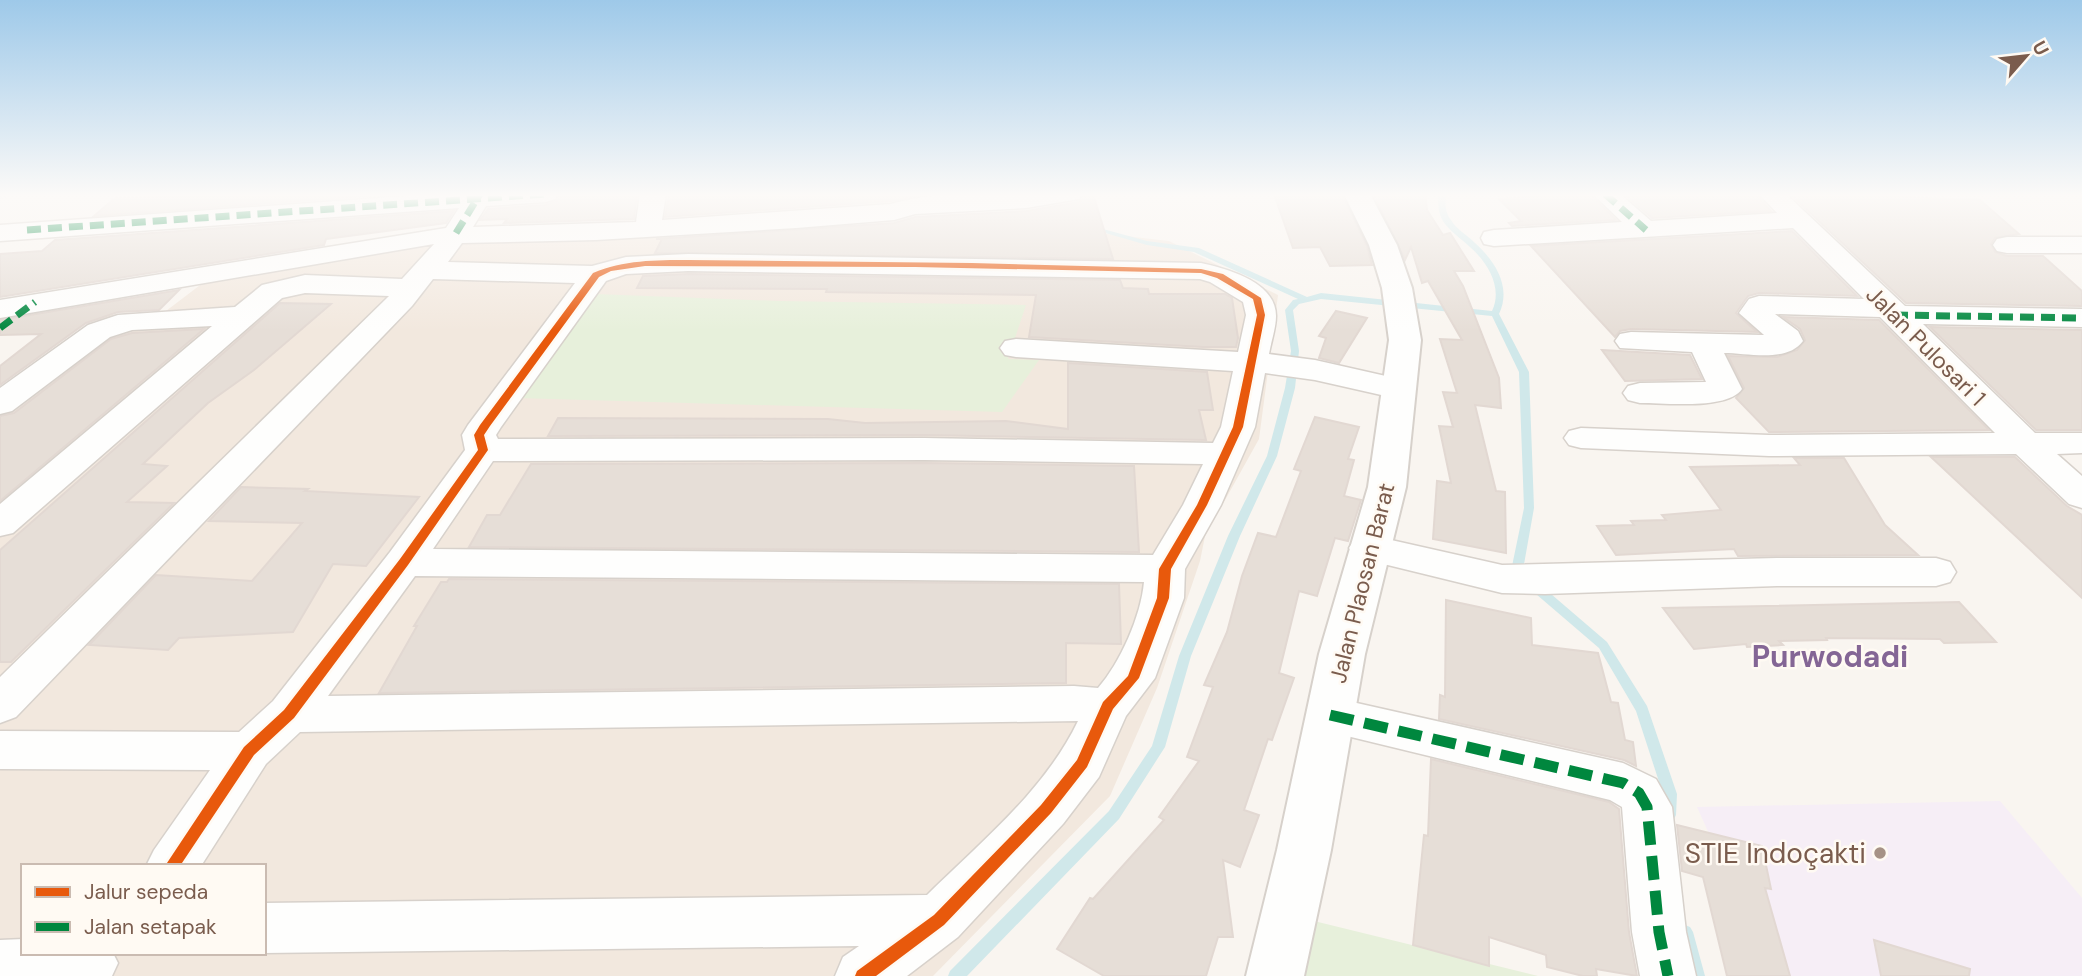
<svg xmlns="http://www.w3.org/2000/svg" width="2082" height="976" font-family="'DM Sans',sans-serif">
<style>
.residential{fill:#f2e8de;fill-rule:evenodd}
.education{fill:#f6eef6}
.green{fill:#e7f0db}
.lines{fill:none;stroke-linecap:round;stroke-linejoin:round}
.stream{fill:#d0e8ea;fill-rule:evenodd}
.building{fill:#e6ded7;stroke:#e2d8d2;stroke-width:2}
.minor-casing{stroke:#d7d1cb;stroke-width:3}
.tertiary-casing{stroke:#d7d1cb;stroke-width:4}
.minor{fill:#fefefd;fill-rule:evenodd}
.tertiary{fill:#fefefd;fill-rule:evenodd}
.rail{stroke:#e6e3e7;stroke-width:4.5;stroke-dasharray:8 5;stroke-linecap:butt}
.quiet-far1{stroke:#00873e;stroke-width:7;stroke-dasharray:14 7;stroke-linecap:butt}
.quiet{stroke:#00873e;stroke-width:11;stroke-dasharray:24 11;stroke-linecap:butt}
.cycleway-casing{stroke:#fffaf3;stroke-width:5}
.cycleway{fill:#e8590c;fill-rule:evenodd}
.poi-dot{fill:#a69286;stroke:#fffaf3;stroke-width:2.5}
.labels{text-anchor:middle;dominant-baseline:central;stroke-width:5;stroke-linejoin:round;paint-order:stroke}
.street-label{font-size:23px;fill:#7a5c4d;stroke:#fffaf3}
.near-poi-label{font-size:28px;fill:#7a5c4d;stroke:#fffaf3;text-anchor:end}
.district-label{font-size:30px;font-weight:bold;fill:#846695;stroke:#fffaf3}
</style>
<rect width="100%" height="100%" fill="#f9f5f0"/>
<path class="residential" d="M1040 231 1108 234 1169 241 1278 295 1259 439 1205 536 1200 561 1157 688 1110 796 933 976H0V392L104 315 162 314 216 273 433 238 751 237ZM23 866H264V953H23Z"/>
<path class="education" d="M2000 801 2082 898V976H1773L1697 807Z"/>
<g class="green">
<path d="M595 294 779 301 1026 305 1008 359 1039 360 1002 412 517 398Z"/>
<path d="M1314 921 1538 976H1303Z"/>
</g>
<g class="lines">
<g class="stream">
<path d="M1438 194H1446C1445 204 1445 212 1451 220 1456 229 1467 235 1475 243 1495 261 1512 287 1499 314L1529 372 1534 508 1523 570 1527 574 1525 577H1517L1511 571 1524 508 1519 372 1492 316 1321 299 1299 304 1293 310 1299 351 1295 388 1277 456 1240 536 1191 656 1165 747 1119 819 967 976H948L950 971 1109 811 1152 746 1179 656 1228 536 1267 456 1285 388 1291 351 1285 310 1293 300 1298 299 1194 252 1147 245 1088 228 1092 226 1147 241 1199 248 1307 297 1321 293 1492 311C1503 288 1488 263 1471 248 1462 239 1450 232 1443 221 1438 212 1438 204 1438 194Z"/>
<path d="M1533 581 1537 582 1607 642 1647 706 1677 794 1676 815 1674 819 1669 821 1664 819 1662 815 1663 794 1636 711 1599 648 1529 588 1527 585 1529 582Z"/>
<path d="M1685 925 1690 927 1693 932 1705 976H1689L1677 932 1680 927Z"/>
</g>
</g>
<g class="building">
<path d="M288 194H395L94 216 115 198Z"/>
<path d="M560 194 561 197 637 194 634 219 504 223 507 219 480 220 488 209 546 205 556 201Z"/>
<path d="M669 194H926L891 201 665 217Z"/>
<path d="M1084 194H1093L1113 259 655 253 662 239H656L894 223 915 217 1026 211 1079 202Z"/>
<path d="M1316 194H1342L1367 246 1372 265 1330 266 1320 247 1293 248 1275 197Z"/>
<path d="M1373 194H1425L1427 210 1443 235 1450 233 1474 271H1454L1463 286 1499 378 1501 408 1475 405 1496 491 1505 492 1506 553 1433 539 1437 481 1451 483 1439 426 1453 427 1443 392 1457 393 1440 339 1462 340 1428 281 1422 283 1411 247 1405 260Z"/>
<path d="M1557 194H1590L1616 220 1512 226 1509 223 1521 221 1499 199Z"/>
<path d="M1624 194H1756L1771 211 1652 218Z"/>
<path d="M1790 194H1900L1904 197 1980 200 2019 234 1995 238 1991 244 1995 252 2007 256H2043L2082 291V306L1906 303Z"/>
<path d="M454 211 446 223 326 239 324 245 0 297V254L42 251 55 240Z"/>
<path d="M1792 231 1857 296 1759 293 1748 296 1736 313 1757 332 1631 329 1620 331 1615 337 1531 246Z"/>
<path d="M688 274 1120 280 1123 288 1148 289 1149 294H1225L1232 298 1238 338 1236 347H1203L1029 337 1036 295 826 292 827 289 637 288 643 276Z"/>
<path d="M179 290 159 310 118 312 86 323 0 385V366L41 334 0 335V320Z"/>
<path d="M280 303 331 304 254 370 208 403 143 464 167 466 127 502 174 503 11 662H0V550Z"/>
<path d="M1336 311 1367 318 1339 363 1319 358 1326 338 1319 336Z"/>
<path d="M1783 317 1879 320 1989 430 1769 432 1736 398 1744 388 1728 356 1777 357 1797 350 1805 340 1800 329Z"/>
<path d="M1930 327 2082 330V430H2036Z"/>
<path d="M204 329 0 501V416L14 413 111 339 132 333Z"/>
<path d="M1602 350 1690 355 1702 379 1625 381Z"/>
<path d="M1068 363 1207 372 1213 410H1199L1206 440 924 435 548 436 558 418 828 419 865 423 1006 421 1068 429Z"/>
<path d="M1315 417 1359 427 1348 459 1354 460 1344 496 1361 500 1348 541 1335 538 1317 596 1299 591 1279 673 1294 678 1272 740 1268 739 1244 810 1259 815 1240 867 1223 860 1233 937H1218L1206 976H1104L1057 949 1090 898 1093 899 1164 820 1159 817 1199 761 1187 757 1213 687 1204 685 1227 632 1242 576 1258 533 1276 537 1301 471 1294 469Z"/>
<path d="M1931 457H2015L2067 506 2082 515V598Z"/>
<path d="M1794 458H1844L1885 525 1918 555 1738 556 1734 549 1616 555 1597 526 1634 525 1631 521 1666 520 1662 515 1721 510 1690 467 1800 465Z"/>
<path d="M924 463 1134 466 1139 552 469 547 487 515H500L531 464Z"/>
<path d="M241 487 308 489 305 491 419 497 366 566 333 564 293 632 179 638 168 650 89 645 156 575 252 581 302 523 209 521Z"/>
<path d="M449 579 1119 584 1121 644 1066 643V683L379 693 417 626H414L441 582H447Z"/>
<path d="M1446 600 1531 618 1532 645 1598 653 1611 702 1618 703 1625 740 1633 742 1636 766 1624 760 1439 719 1440 695 1445 697Z"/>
<path d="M1959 602 1996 642 1944 643 1940 639 1826 638 1827 640 1779 641 1783 645 1747 647 1746 644 1694 649 1663 608Z"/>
<path d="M1431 759 1609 802 1619 809 1629 932 1637 976 1596 969 1597 976H1583L1547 967 1546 955 1489 937V966L1413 945 1424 835 1428 836Z"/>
<path d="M1677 825 1762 846 1771 889 1765 888 1790 976H1727L1703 877 1682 871Z"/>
<path d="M1874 940 1970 969 1969 976H1881Z"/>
</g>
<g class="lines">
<defs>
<g id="minor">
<path d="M435 194H558L555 199 546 202 486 206 473 227 636 222 640 194H666L662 220 891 204C942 188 1028 194 1082 194L1079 199 1026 208 915 214 894 220 796 228 596 240 462 243 448 262 592 266 626 257 688 254 1201 263C1228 269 1276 282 1276 316 1276 328 1271 342 1269 354L1315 360 1399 379 1411 382 1415 389 1411 396 1399 399 1315 380 1265 373 1255 427 1221 505 1185 569 1184 598 1155 678 1126 716 1099 777 1063 824 958 937 907 976H835L843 957 859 946 264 953V903L927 895C981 842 1045 790 1078 721L300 732 266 764 201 866H146L154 850 210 770 0 769V731L239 732 273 701 390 552 465 450 462 435 468 425 575 283 433 279 412 306 16 717 0 723V677L389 296 305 293 282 298 13 533 0 536V504L212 326 132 330 110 337 12 411 0 414V388L88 325 118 315 235 307 262 285 305 275 402 279 434 244 0 318V300L446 228 459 208 0 241V225ZM688 271 1200 279 1210 282 1243 302 1246 315 1238 352 1016 339 1005 341 1000 348 1005 355 1016 357 1233 371 1221 427 1213 443 924 438 498 439 496 435 501 427 606 281 626 274ZM924 460 1203 464 1183 505 1153 555 433 549 493 461ZM415 576 1144 582C1141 616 1120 663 1098 688L1074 686 328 696Z"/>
<path d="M1593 194H1620L1651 221 1777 213 1759 194H1786L1905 306 2082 309V327L1923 324 2035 433H2082V453L2057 454 2082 476V508L2069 504 2016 454 1769 456 1581 448 1569 445 1564 438 1569 431 1581 428 1769 435 1995 433 1880 317 1775 314 1798 331 1803 341C1787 363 1748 353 1724 353L1742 389C1728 410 1665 403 1640 403L1628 400 1623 393 1628 386 1640 383 1706 382 1692 352 1620 348 1615 341 1620 334 1631 332 1764 335 1739 313 1749 299 1759 296 1864 299 1793 228 1494 246 1484 244 1481 238 1484 232 1494 230 1622 222Z"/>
<path d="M2007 237H2082V253H2007L1997 251 1993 245 1997 239Z"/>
<path d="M1369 535 1502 565 1777 558H1936L1950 562 1956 572 1950 582 1936 586H1777L1545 594 1502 593 1355 557 1349 548 1355 539Z"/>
<path d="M1330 697 1623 763 1656 779 1672 807 1686 932 1696 976H1640L1632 932 1622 807 1610 800 1314 728 1307 715 1314 702Z"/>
<path d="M23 939V953H113L118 963 112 976H0V940Z"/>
</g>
<path id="tertiary" d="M1344 194H1370L1397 245 1412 288 1421 340 1406 487 1365 654 1331 850 1304 976H1246L1277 850 1319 654 1368 487 1389 340 1382 288 1369 245Z"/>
</defs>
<use href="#minor" class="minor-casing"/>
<use href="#tertiary" class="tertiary-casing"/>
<use href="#minor" class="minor"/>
<use href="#tertiary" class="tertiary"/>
<path class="rail" d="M0 196 34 194"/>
<g class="quiet-far1">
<path d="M1605 194 1646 230"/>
<path d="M27 230 546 194"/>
<path d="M456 233 480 194"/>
<path d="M1894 315 2082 318"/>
<path d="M0 328 35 302"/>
</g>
<path class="quiet" d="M1330 715 1623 783 1639 793 1647 807 1659 932 1668 976"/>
<defs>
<path id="cycleway" d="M688 260 972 263 1201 269 1223 274 1261 298 1265 315 1243 427 1207 505 1171 569 1169 598 1139 678 1113 709 1087 767 1051 813 944 925 876 976H855L857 971 934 915 1041 805 1077 760 1103 702 1128 676 1157 598 1159 569 1197 505 1233 427 1257 315 1253 299 1217 278 1201 273 915 267 645 266 611 271 599 277 490 426 484 435 488 450 408 565 294 718 254 755 180 866H165L244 747 284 710 400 559 478 450 474 435 480 425 593 273C623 260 656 260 688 260Z"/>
</defs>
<use href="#cycleway" class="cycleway-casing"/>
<use href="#cycleway" class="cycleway"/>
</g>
<linearGradient id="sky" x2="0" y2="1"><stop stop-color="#9ec9e9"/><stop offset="0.59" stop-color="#fcfaf8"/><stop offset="1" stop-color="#fcfaf8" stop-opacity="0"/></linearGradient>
<rect width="2082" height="331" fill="url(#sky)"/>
<circle class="poi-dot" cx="1880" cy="853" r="7"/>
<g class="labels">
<g class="street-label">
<text transform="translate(1926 346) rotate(45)">Jalan Pulosari 1</text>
<text transform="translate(1362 583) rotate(-76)">Jalan Plaosan Barat</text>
</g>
<g class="near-poi-label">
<text x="1866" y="853">STIE Indoçakti</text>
</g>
<g class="district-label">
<text x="1830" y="656">Purwodadi</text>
</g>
</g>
<rect x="21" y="864" width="245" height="91" fill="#fffaf3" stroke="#cabbb1" stroke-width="2"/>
<rect x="35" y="887" width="35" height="10" fill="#e8590c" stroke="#cabbb1" stroke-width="2"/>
<text x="84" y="899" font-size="21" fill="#7a5c4d">Jalur sepeda</text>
<rect x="35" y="922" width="35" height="10" fill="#00873e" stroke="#cabbb1" stroke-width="2"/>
<text x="84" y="934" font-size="21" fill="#7a5c4d">Jalan setapak</text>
<g transform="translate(2026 56) rotate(62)" stroke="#fffaf3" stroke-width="5" paint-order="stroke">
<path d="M0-5L12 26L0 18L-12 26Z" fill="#7a5c4d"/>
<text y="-10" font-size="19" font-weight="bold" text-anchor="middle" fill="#7a5c4d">U</text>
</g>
</svg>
